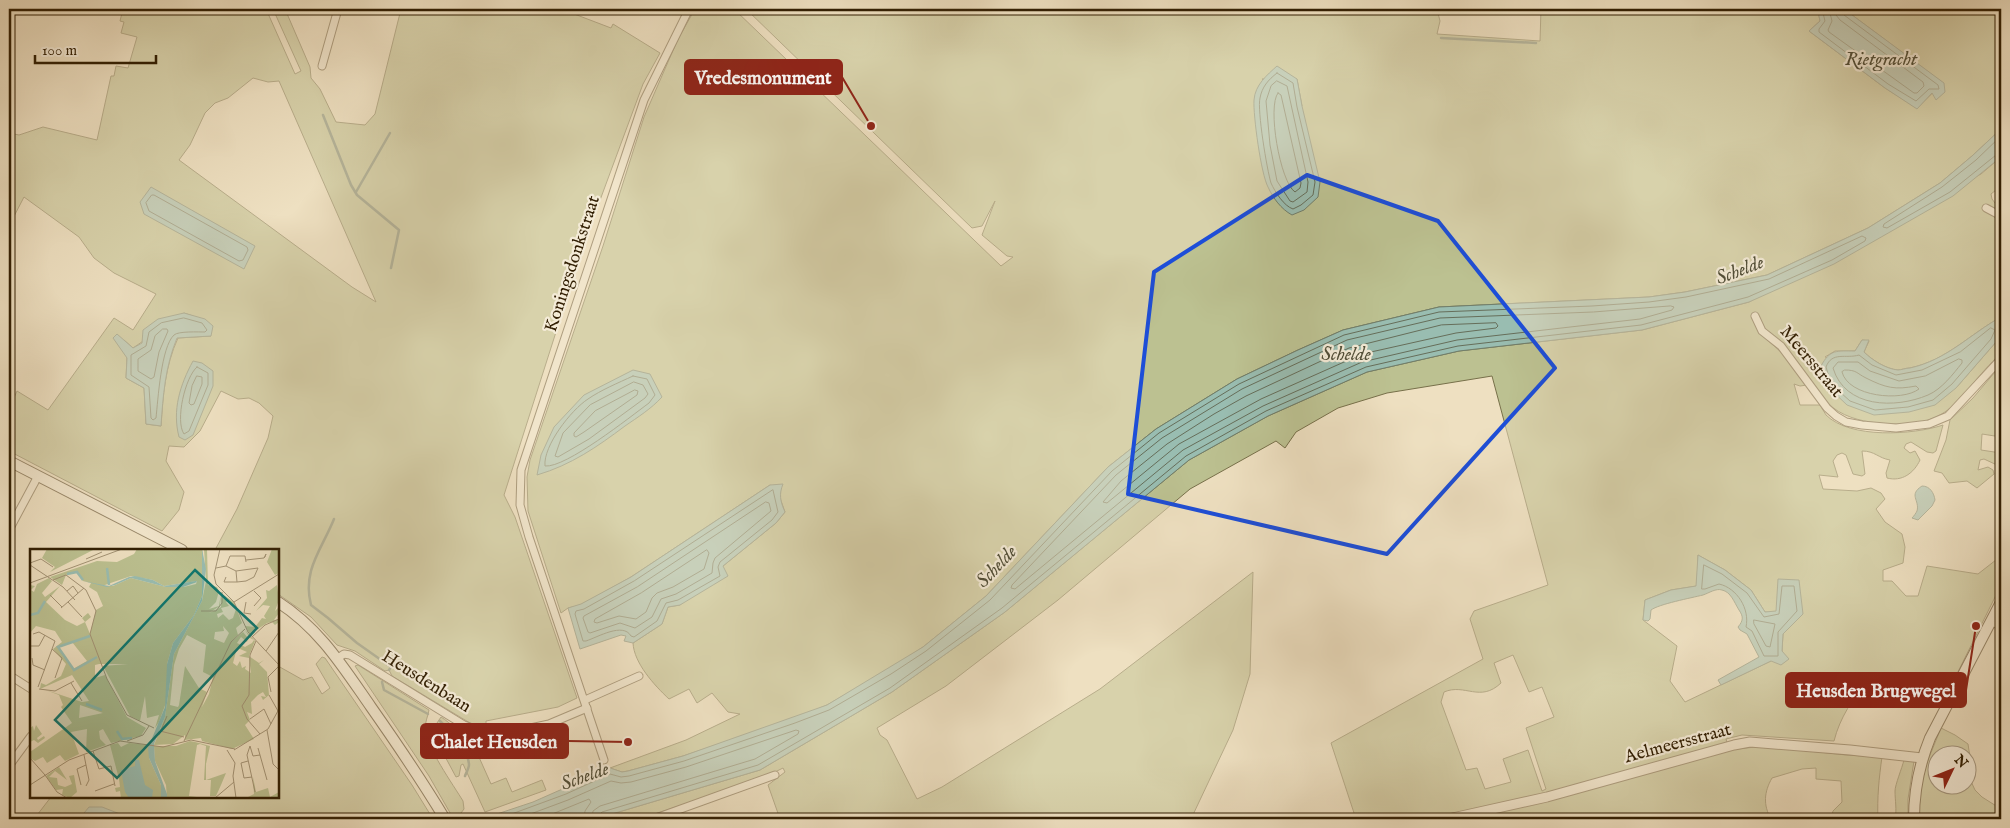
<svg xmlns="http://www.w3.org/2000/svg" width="2010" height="828" font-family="'IM FELL English',serif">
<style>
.green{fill:#bcc191;stroke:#77704a;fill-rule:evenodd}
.water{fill:#99bdb1;stroke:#707e6b}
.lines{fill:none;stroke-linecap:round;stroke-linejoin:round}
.shore{stroke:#666e5a;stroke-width:1}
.stream{stroke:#707e6b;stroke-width:2.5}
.minor-casing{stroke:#614f32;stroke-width:9}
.tertiary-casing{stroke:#614f32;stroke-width:11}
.secondary-casing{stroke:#321f03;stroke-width:12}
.minor{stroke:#f4ebd7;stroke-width:7}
.tertiary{stroke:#f4ebd7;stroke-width:9}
.secondary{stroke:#f4ebd7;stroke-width:10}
.marked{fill:none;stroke:#1d4ed8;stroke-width:4;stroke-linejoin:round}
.labels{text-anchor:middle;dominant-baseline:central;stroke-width:4.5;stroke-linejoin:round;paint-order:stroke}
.street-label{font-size:18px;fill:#321f03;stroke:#f4ebd7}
.water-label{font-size:19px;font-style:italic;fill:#514e37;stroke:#f4ebd7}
.inset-river{fill:none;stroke:#99bdb1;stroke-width:2.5}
.inset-road{fill:none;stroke:#a39375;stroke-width:1}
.view{fill:#0f766e;fill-opacity:0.15;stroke:#0f766e;stroke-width:2.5}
.inset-edge{fill:none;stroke:#321f03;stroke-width:2.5}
.leader{fill:none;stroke:#8f2418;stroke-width:2}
.callout-dot{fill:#8f2418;stroke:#f4ebd7;stroke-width:2}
.callout{fill:#8f2418;stroke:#8f2418;stroke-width:2}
.callout-label{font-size:19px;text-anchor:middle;font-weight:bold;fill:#fff}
</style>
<rect width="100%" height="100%" fill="#eee0c1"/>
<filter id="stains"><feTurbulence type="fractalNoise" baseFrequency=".004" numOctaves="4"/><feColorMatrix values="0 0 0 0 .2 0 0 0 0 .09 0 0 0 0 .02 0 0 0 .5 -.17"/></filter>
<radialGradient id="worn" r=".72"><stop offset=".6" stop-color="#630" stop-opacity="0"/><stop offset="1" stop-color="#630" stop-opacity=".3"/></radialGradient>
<g class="green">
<path d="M123 9H266L295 74 301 71 273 9H285L310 67 311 78 320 89 336 122 365 125 375 114 401 9H571L569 12 611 28 613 24 660 53 643 84 586 238 504 495 515 517 577 698 558 707 486 721V727L475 726 392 676 389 670 385 671 355 651 337 645 311 617 278 594V550H215L237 509 268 438 273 416 259 403 249 398 238 399 221 391 200 431 184 447 169 446 166 461 184 492 179 510 162 531 9 451V409L17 391 48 410 114 318 133 330 156 294 114 273 94 258 79 237 24 197 9 226V133L19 135 43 127 97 140 111 76H114L116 66 128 68 137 37 121 33 124 22 120 21ZM253 78 268 82 279 81 376 302 352 287 179 160 190 145 205 113 215 103 228 98ZM184 313 193 316 211 336 178 338C165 366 163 396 161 426L146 424 144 388 126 378 127 358 124 340 133 348Z"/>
<path d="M695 9H734L1001 266 1013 257 1007 256 982 235 995 201 982 226 972 228 746 9H1437L1440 21 1437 34 1540 41 1541 9H1815L1818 11 1820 21 1809 31 1885 88 1917 108 1943 83 1844 9H2001V129L1972 156 1940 183 1868 228 1767 275 1685 292 1649 297 1439 307 1343 330 1298 350 1237 379 1156 429 1108 467 986 596 923 647 888 670 827 705 793 719 683 756 628 771 622 772 610 768 686 740 740 714 728 712 712 693 697 703 689 689 669 699C654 685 634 663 633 643L662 624 668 607 680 605 723 566 776 523 785 512 780 498V491L770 485 631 577 581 605 568 608 561 613 528 511 527 477 530 460 603 246 644 117 678 39ZM1262 79H1297L1302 106Z"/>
<path d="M2001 157V186L1991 194 1992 199 2001 211V317C1970 334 1947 360 1910 368 1906 368 1901 370 1898 370 1886 369 1872 360 1864 352L1869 341 1862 340 1855 351H1835L1825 357 1956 388 1996 342 2001 328V353C1953 399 1955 430 1877 423 1860 421 1840 416 1828 403 1808 379 1793 353 1770 332L1765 338 1782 353 1807 385 1800 386 1794 384 1800 405H1820C1822 408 1824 412 1826 415 1850 439 1913 435 1943 425L1936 451 1933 453 1927 452 1911 442 1906 444 1904 448 1910 453 1915 451 1920 460C1914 473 1902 482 1887 478L1886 473 1890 460C1878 458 1875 451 1862 451L1865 474 1862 476 1853 474 1846 455 1842 453 1837 455 1833 461 1838 477 1819 475 1823 489 1857 491 1871 488 1881 493 1885 499 1876 509 1885 522 1902 534 1905 547 1903 563 1883 570V581H1892L1906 596H1918L1927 566 1978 574 2001 556V585L1945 698C1939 695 1933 691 1926 690 1921 689 1919 691 1915 693 1895 699 1882 692 1868 679 1853 699 1840 717 1834 741L1742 735 1726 739 1729 750 1764 746 1846 755 1882 757C1879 778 1877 798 1878 819H1831L1833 811 1842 802 1841 781 1816 779V768L1802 769 1772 778C1764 792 1763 805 1771 819H1356L1331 743 1483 659 1470 619 1474 611 1548 585 1492 376 1387 393 1338 408 1296 432 1285 448 1276 441 1190 489 1058 600 946 686 877 728 880 735 887 740 917 799 942 787 1100 689 1253 572 1250 674 1233 730 1191 819H780L768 785 785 772 783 768 765 777 640 819H595L760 770 892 692 1005 612 1189 460 1268 416 1367 372 1459 351 1642 330 1749 302 1981 174ZM1698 555 1725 570 1751 590 1765 612 1803 614 1783 634 1782 651 1771 661 1685 702 1670 681 1677 646 1643 620 1645 600 1671 590 1697 586ZM1513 655 1529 692 1542 687 1554 717 1526 728 1546 789 1542 791 1528 750 1503 759 1511 782 1485 789 1477 768 1466 770 1441 702 1444 692C1465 683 1480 703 1501 683L1494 663Z"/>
<path d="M2001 365V437L1982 434 1981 450 2001 453V461L1997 465 1984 459 1980 460 1978 470 1988 467 1993 470 1994 474 1977 488 1967 481 1949 483 1942 473 1934 471 1946 440 1950 420 1973 398Z"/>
<path d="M322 657 325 658 412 785 433 819H34L51 797H278V666L303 680 312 677 322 694 330 688 316 664Z"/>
<path d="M358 665 429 710C428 716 425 722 425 729 425 745 454 786 463 801L464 809 458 817 453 818 429 776 355 666Z"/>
<path d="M441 717C451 723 459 734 470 737L491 784 506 778 512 792 542 780 546 790 485 812 463 764 461 765 459 776 456 777 433 734V729Z"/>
<path d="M1941 728 1955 735 1968 744 1970 757 1968 775 1975 790 1982 797 2001 809V819L1918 818 1922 778 1928 760ZM1938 756H1968V786H1938Z"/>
<path d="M1904 760 1914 761 1908 799V819H1895C1897 809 1895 801 1895 791 1895 785 1902 768 1904 760Z"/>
</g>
<g class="water">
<path d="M1815 9H1844L1944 83 1945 92 1936 100 1932 93 1917 109 1885 88 1809 31 1820 21 1818 11Z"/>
<path d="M1277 66 1297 79 1302 106 1320 182 1318 197 1304 210 1292 215C1281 209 1273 198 1268 187 1261 174 1253 115 1254 100 1255 85 1267 75 1277 66Z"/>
<path d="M2001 129V157L1953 196 1834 264 1749 302 1642 330 1459 351 1367 372 1268 416 1189 460 1005 612 892 692 760 770 595 819H482L533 802 610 768 622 772 628 771 683 756 827 705 923 647 986 596 1108 467 1156 429 1237 379 1298 350 1343 330 1439 307 1649 297 1685 292 1767 275 1868 228 1940 183 1972 156Z"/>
<path d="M151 187 255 246 244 269 144 214 140 202Z"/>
<path d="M184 313 205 319 213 326 211 336 177 338C165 367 163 396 161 426L146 424 144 388 126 378 127 358 113 338 117 334 133 348 142 343 143 330 158 319Z"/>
<path d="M2001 317V328L1996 342 1956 388 1935 405 1909 412 1874 415 1847 405 1827 386 1821 366C1830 349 1837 351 1855 351L1862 340H1869L1864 352C1872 360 1886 369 1898 370 1901 370 1906 368 1910 368 1947 360 1970 334 2001 317Z"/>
<path d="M193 361 202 363 213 371V386L193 435 185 440 179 437C172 410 180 385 193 361Z"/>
<path d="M633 370 650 374 662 397C651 409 638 417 625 426 597 447 571 465 537 475L541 455 554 427 584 395Z"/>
<path d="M783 484C779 494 780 501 785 512L776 523 723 566 728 576 680 605 668 607 662 624 633 643 624 641 626 636 621 635 580 649 568 608 581 604 631 577 770 485Z"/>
<path d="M1922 486C1930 486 1934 493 1935 500L1932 506 1918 520 1912 518C1914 516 1916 513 1917 511 1920 500 1908 495 1922 486Z"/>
<path d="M1698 555 1725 570 1751 590 1765 612 1776 611 1778 579 1799 580 1803 614 1783 634 1782 651 1789 659 1781 665 1771 661 1721 685 1718 680 1759 657 1747 634 1740 630 1738 627C1744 620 1743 616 1739 610 1734 602 1731 592 1722 590 1716 588 1709 593 1703 595 1691 598 1659 604 1651 610L1650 619 1648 621 1643 620 1645 600 1671 590 1696 586Z"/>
<path d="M89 807H102L133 819H79Z"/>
</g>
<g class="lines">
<g class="shore">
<path d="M1822 9 1825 21 1819 29V32L1888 84 1916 101 1929 89H1939L1938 85 1844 15 1841 9"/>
<path d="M1829 9 1832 21 1828 30 1829 32 1914 93H1917L1924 86 1923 82 1840 20 1836 15 1835 9"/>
<path d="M1277 73 1293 83 1297 107 1315 182 1313 195 1301 205 1293 209C1284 206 1275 192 1271 183 1267 170 1257 110 1260 98 1262 87 1268 80 1277 73Z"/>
<path d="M1277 81 1287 86 1308 182 1307 192 1293 202 1290 201 1277 181 1270 145 1266 101 1271 86Z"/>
<path d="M1278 93 1281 95 1301 183 1300 188 1295 192C1280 182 1267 106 1278 93Z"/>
<path d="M2001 136 1976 160 1942 187 1884 224 1883 227 1887 228 1950 192 1996 155 2001 154"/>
<path d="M152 195H154L247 247 248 250 243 260 239 261 149 211 146 203Z"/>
<path d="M1671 306 1674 307 1672 310 1640 319 1457 340 1362 362 1263 406 1183 450 1015 589 1011 588 1012 585 1116 475 1162 438 1242 389 1347 340 1440 318 1593 312Z"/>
<path d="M184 318 202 323 207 330 205 332C199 332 178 331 174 335 161 347 158 400 156 418L153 420 151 418 149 387 131 375V355L146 346 149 332 161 323Z"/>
<path d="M1496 323 1498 326 1496 328 1456 333 1362 354 1261 399 1179 444 1107 503 1103 502 1121 481 1167 444 1214 414 1246 396 1349 348 1441 325Z"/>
<path d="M1991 328 1995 330 1991 339 1952 384 1933 400 1908 407 1875 410 1850 401 1831 384 1826 367C1832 351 1846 359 1859 355L1872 365 1896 375 1922 370 1960 352Z"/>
<path d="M163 329H167L168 331 159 352 154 377 151 379 138 371V359L151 350 155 336Z"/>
<path d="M1959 359 1962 360V363C1953 374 1942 389 1928 395 1895 409 1845 408 1833 368L1838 362H1858L1870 371 1899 381 1925 376Z"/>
<path d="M197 367 208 373V385L189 431 184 434C175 421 185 377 197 367Z"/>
<path d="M1845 370C1857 370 1856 373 1866 378 1886 388 1895 390 1916 386L1919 389C1902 402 1848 397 1842 372Z"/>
<path d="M197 376 202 377V384L194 404 191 405 189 403 192 386Z"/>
<path d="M633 376 647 379 655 395 649 403C630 417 566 468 545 466 543 446 571 410 588 399 601 390 618 383 633 376Z"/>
<path d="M634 382 643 385 648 394 645 398 589 439 558 457 555 456 563 433 590 405Z"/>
<path d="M635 390 638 391 637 395 584 432 576 437 574 436V433L595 411Z"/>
<path d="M773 490 778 512 772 520 720 562 718 567 720 576 678 600 666 603 657 621 634 637 631 636C623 622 598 637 586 641H583L575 614 576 611 584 609 634 581Z"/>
<path d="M766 502 769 503 771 511 715 558 713 563 712 573 676 594 661 599 652 617 635 628 620 623 590 633 588 632 583 618 584 616 637 587Z"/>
<path d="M707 550 709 553 704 569 673 587 657 593 652 598 646 612 636 619 619 616 597 623 594 622 595 619 641 593Z"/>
<path d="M1704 565 1722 574 1747 593 1764 617 1779 614 1782 586H1794L1797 611 1778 632V656H1764L1752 631 1746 627C1750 609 1737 588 1719 584L1705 589H1702Z"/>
<path d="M1754 620 1775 624 1770 647 1766 646 1754 624Z"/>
<path d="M498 819 566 794 610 774 621 777 629 776 684 761 795 723 829 710 891 674 926 651 990 600 1112 471 1159 433 1239 384 1344 335 1439 312 1592 306 1649 302 1686 297 1769 279 1862 236 1866 238 1865 241 1832 260 1748 297 1641 325 1458 346 1366 367 1266 411 1186 456 1002 608 890 688 758 765 602 812 599 815 598 819"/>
<path d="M517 819 568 800 611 781 621 783 631 782 686 767 796 730 799 731 798 734 755 759 600 806 593 811 592 819"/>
<path d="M540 819 589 799 591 802 585 811 584 819"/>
</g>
<g class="stream">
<path d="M1441 38 1536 43"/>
<path d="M323 115 351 185 357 195 399 230 391 268"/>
<path d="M356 192 390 133"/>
<path d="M334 519C322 549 302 570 311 605L328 618 357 643 391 667 389 670"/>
<path d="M382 682 384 690 428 714"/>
<path d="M440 721C449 730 469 751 469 765 469 768 466 773 465 776"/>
</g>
<defs>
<g id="minor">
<path d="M322 66 338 9"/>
<path d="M1986 208 2001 216"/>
<path d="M1755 316 1762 331 1781 346 1827 408 1836 416 1846 422 1862 425 1896 428 1929 424 1948 416 2001 359"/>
<path d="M9 530 38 476"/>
<path d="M1992 621 2001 627"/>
<path d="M338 658 344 654 350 655 464 725 481 731 526 729 549 724 587 708"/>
<path d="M9 675 31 689"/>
<path d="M585 700 639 676"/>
<path d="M604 760 529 537 520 505 521 470 644 100 689 9"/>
<path d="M9 766 31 736"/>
<path d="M653 819 775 775"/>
</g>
<path id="tertiary" d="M1448 819 1547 797 1734 745 1750 742 1850 750 1922 758"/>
<g id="secondary">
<path d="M9 461 182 550"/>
<path d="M278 602C320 629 343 667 371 707 397 744 422 781 445 819"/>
<path d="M1914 819C1914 790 1919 765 1930 738L2001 602"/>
</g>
</defs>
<use href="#minor" class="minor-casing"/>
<use href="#tertiary" class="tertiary-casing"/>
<use href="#secondary" class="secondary-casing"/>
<use href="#minor" class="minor"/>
<use href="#tertiary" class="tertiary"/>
<use href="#secondary" class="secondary"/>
</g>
<path d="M0 0H2010V828H0ZM1307 175 1438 221 1555 368 1387 554 1128 494 1154 272Z" fill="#eee0c1" fill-opacity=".55" fill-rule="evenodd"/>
<path class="marked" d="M1307 175 1438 221 1555 368 1387 554 1128 494 1154 272Z"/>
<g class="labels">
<g class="street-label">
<text transform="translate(573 264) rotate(-72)">Koningsdonkstraat</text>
<text transform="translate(1811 362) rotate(50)">Meersstraat</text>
<text transform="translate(426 682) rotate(32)">Heusdenbaan</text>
<text transform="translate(1678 744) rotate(-15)">Aelmeersstraat</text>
</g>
<g class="water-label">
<text x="1881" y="60">Rietgracht</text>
<text transform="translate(1740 271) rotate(-21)">Schelde</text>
<text x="1346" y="355">Schelde</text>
<text transform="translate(997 567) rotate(-47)">Schelde</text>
<text transform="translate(585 777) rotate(-20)">Schelde</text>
</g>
</g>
<g transform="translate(30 549)">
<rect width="249" height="249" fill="#eee0c1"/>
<path d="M17 0H65L20 23 25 18 12 9ZM107 0H172L173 6 172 47 164 66 143 94 137 115V151L129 173 125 179 129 166 117 169 115 147 110 172 100 167 73 117 98 115H69L65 116V129L75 126 97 168 116 179 111 187 81 194 73 180 69 182 70 190 76 196 56 203 57 180 41 183 49 205 35 212 30 206 17 214 13 208 5 212 0 209V203L42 174 31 158 33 156 29 146 13 140 52 153 59 152 42 126 10 140 11 134 16 136 31 127 36 115 23 100 32 93 25 82 6 77 0 84V36L5 37 1 41 4 43 7 35 19 29 22 32 12 44 15 48 30 37 16 53 35 71 47 77 55 73 52 69 58 64 61 68 55 73 60 85 66 61 73 57 67 43 59 38 61 34 53 32 46 23 36 26 32 36 20 28 67 12 87 13 104 5ZM101 27 123 31 134 37 167 32 166 35 154 38H136L101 29 83 37H72ZM42 93 57 112 43 120 29 98ZM50 156 73 164 49 169ZM174 0H177L178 36 187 38 189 42 186 53 179 60 189 57 191 44 190 57 179 64 191 58 192 45 204 53 212 74 206 79 208 86 200 94 213 83 218 89 217 93 211 88 207 94 215 98 222 94 224 91 220 89 215 81 225 92 219 107 229 114 234 111 229 115 237 123 239 146 233 151 231 147 236 148 233 143 228 146 221 153 222 165 217 163 220 171 215 176 224 190 202 200 172 192 171 189 155 191V186L143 195 124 196 135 168 144 105 172 52 176 32ZM199 51 206 60 203 69 199 71 193 65 188 69 187 65 193 63 191 59 199 57 196 53ZM193 77 199 84 194 94 184 90 185 83 194 82ZM157 86 176 96 173 123 183 128 179 145 172 158 177 143 169 139 155 117 149 156 148 158 140 156 144 116 149 100ZM210 100 217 103 209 107 219 109 221 124 215 120 216 117 212 119 210 112 207 117 203 114 207 99ZM242 0H249V24L245 26 237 13ZM247 36 249 51 245 62 249 58V64L244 71 249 70V73L245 76 242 73 237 74 220 85 215 77 225 78 232 69 236 70 234 67 240 57 233 56 226 62 237 49 236 41 239 42ZM6 176 12 185 7 189 8 191 14 187 15 189 8 194 4 191 0 193V179L3 177 4 182ZM160 192 165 193 195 201 180 197 176 215V231L196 224 191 236 186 247H180L181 231H174L176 197 170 195 167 196 159 247 175 249H137L136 236 125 212 124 197H146ZM88 194 91 198 99 194 119 196V209L131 236V249H91L90 242 86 243 85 239 90 238 89 230 80 196ZM29 218 37 231 25 222 19 228 27 229 28 236 35 238 42 235 39 227 44 226 47 243 40 249 32 246 33 240 26 241 16 227ZM223 228 226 243 238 239 240 248 249 243V249H216L224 245Z" fill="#bcc191" fill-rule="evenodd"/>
<path d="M172 0 176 20 172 52 144 105 135 168 124 195 125 212 137 245V249H131V236L119 209 118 199 135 158 137 115 143 94 164 66 172 47ZM105 27 123 31 134 37 166 32 167 33 153 38H136L101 29 85 36 77 38 53 32 79 37 99 28ZM105 211H109L115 236 123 241 122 249H99L95 243 91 221 105 217Z" fill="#99bdb1"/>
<path class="inset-river" d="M77 19 79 36M37 25 47 23 53 31M0 66 8 64 15 52M60 87 28 98 44 121 67 108M56 155 72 161M87 182 92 190 102 189"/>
<path class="inset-road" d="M190 0 184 26 186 35 204 53 218 83 249 116M56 10 72 3M216 11 234 9 236 5 235 8 234 9M0 14 11 10 23 18M0 16 33 38 45 51M196 17 206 22 228 19 224 28 216 32 207 33 206 22M186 19 196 17 200 7H215L216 13M196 28 194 33H207M23 31 36 26 56 41 66 62 60 85 77 130 97 166 124 179M0 34 92 0M37 42 43 37 48 44M20 46 32 58M38 53 52 68M204 53 249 25M216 53 214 64 221 65M224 57 231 49 224 42M31 59 54 39M171 62H186L192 54V43M3 85 9 83 25 92 8 138M222 88 235 76 249 70M226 92 220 106 219 146 212 157 217 170 230 185M0 97H9L15 86M22 100 32 109 25 129M236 102 249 83M2 109 3 116 15 121M41 134 52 152M9 140 25 142 44 132M241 143 238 128 249 117M239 146 248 162M220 170 234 160 241 175M237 181 243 215 249 221M130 182 154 188M129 186 137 167M97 192 113 186 119 177M154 192 201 93 215 80M220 197 217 206 225 243M220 197 223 207 230 206M228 199 237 231M197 201 205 214 203 227 206 249M204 201 238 180 249 160M63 202 69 220 81 217 85 237M54 206 59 231 56 237M0 209 15 226M218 212 211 214 214 229 222 228M15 226 27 243 37 249M0 236 39 211 90 192 133 198 161 191 205 200M51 236 47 220 56 216M65 242 84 235M185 249 204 233"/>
<path class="view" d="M165 21 227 79 87 229 25 171Z"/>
<rect width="249" height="249" class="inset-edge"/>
</g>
<path class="leader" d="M871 126L842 77M1976 626L1966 690M628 742L568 741"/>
<g class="callout-dot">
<circle cx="871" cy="126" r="5"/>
<circle cx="1976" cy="626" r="5"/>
<circle cx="628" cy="742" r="5"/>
</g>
<g class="callout">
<rect x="685" y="60" width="157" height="34" rx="5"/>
<rect x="1786" y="673" width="180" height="34" rx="5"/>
<rect x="421" y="724" width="147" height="34" rx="5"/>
</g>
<g class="callout-label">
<text x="763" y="84">Vredesmonument</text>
<text x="1876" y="697">Heusden Brugwegel</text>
<text x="494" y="748">Chalet Heusden</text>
</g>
<rect width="2010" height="828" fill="none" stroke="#eee0c1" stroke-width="30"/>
<rect x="10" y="10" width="1990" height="808" fill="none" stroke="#321f03" stroke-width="2.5"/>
<rect x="15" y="15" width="1980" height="798" fill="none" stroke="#321f03"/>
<g transform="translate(1952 770) rotate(47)"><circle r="24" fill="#f4ebd7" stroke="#a69982"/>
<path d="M0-4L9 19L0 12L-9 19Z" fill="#8f2418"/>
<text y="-8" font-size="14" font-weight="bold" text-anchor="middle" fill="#321f03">N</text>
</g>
<path d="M35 55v8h121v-8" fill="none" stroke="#321f03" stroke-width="2.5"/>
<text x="42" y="55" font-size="15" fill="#321f03" stroke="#f4ebd7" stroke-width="4" paint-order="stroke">100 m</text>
<rect width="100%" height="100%" filter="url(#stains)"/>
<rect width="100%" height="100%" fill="url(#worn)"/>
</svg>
